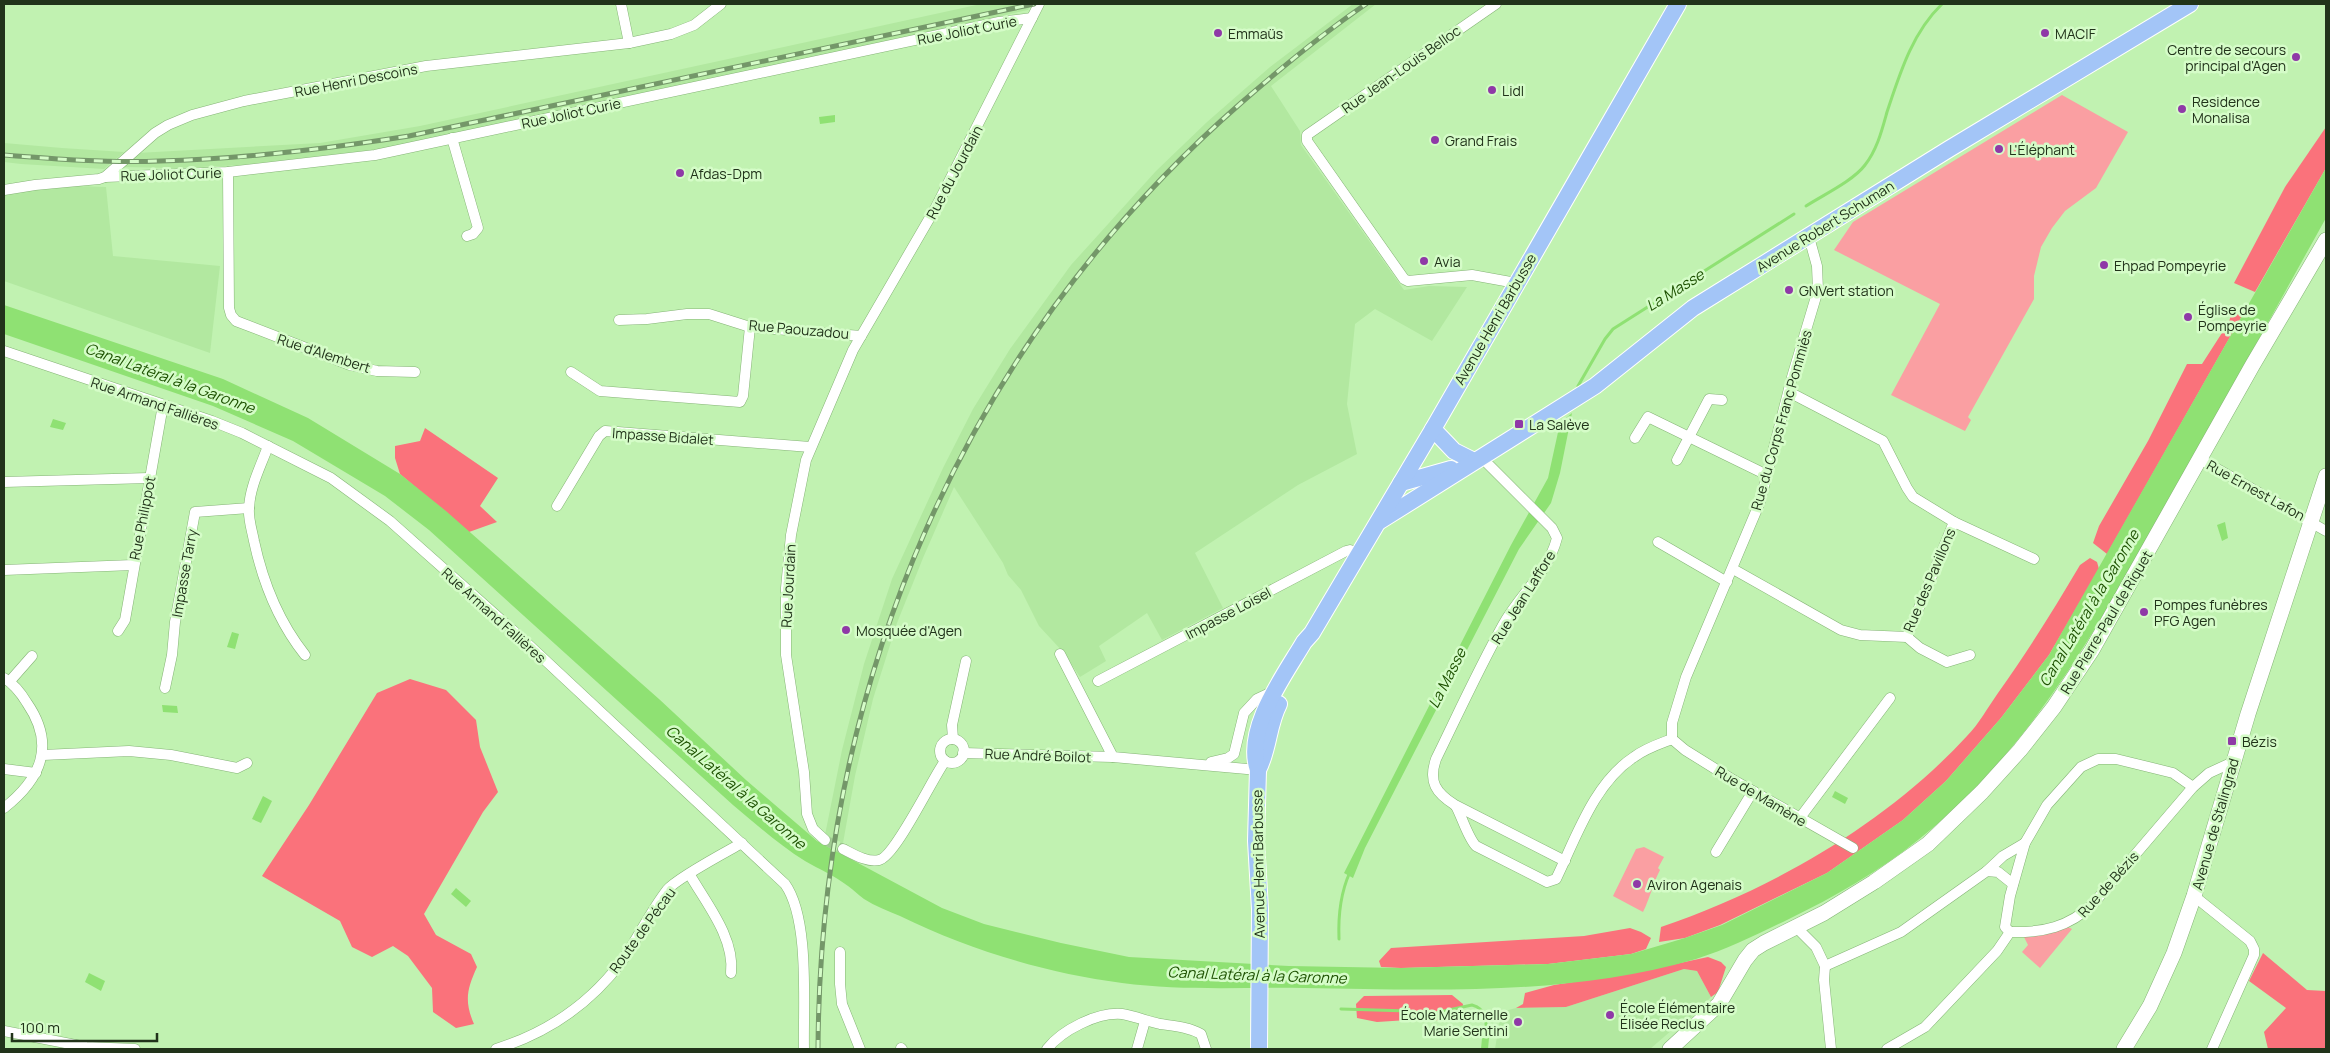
<svg xmlns="http://www.w3.org/2000/svg" width="2330" height="1053" font-family="Manrope,sans-serif">
<style>
.built{fill:#b2e8a0}
.green{fill:#fa9fa2}
.forest{fill:#fa727b}
.water{fill:#8fe173}
.lines{fill:none;stroke-linecap:round;stroke-linejoin:round}
.stream{stroke:#8fe173;stroke-width:3}
.street-tunnel{stroke:#a1cc93;stroke-width:10;stroke-dasharray:10 5;stroke-linecap:butt}
.street-casing{stroke:#85b476;stroke-width:11}
.secondary-casing{stroke:#85b476;stroke-width:16}
.primary-casing{stroke:#fff;stroke-width:18}
.street{stroke:#fff;stroke-width:10}
.secondary{stroke:#fff;stroke-width:15}
.primary{stroke:#a3c5f7;stroke-width:16}
.rail-casing{stroke:#749769;stroke-width:5}
.rail{stroke:#d5fcc8;stroke-width:3;stroke-dasharray:9;stroke-linecap:butt}
.poi-dot{fill:#8f39a7;stroke:#d5fcc8;stroke-width:2}
.labels{text-anchor:middle;dominant-baseline:central;stroke-width:5;stroke-linejoin:round;paint-order:stroke}
.street-label{font-size:14px;fill:#21331a;stroke:#d5fcc8}
.poi-label{font-size:14px;fill:#21331a;stroke:#d5fcc8;text-anchor:start}
.water-label{font-size:15px;font-style:italic;fill:#1d5101;stroke:#d5fcc8}
</style>
<rect width="100%" height="100%" fill="#c1f2b1"/>
<g class="built">
<path d="M981 4H1031L1028 10 510 123 380 149 241 165 178 168 124 167 137 153 320 143 420 126Z"/>
<path d="M1353 4H1376L1271 86 1300 131 1301 145 1404 290 1429 286 1467 287 1432 341 1375 309 1355 324 1347 404 1357 454 1298 485 1195 553 1223 608 1162 640 1147 613 1099 646 1106 661 1080 677 1064 653 1039 626 1021 590 1008 575 1003 563 954 487 923 558 897 623 873 699 855 776 843 843 825 835 842 750 864 664 892 579 943 468 973 409 1010 349 1071 265 1156 171 1207 122 1270 67Z"/>
<path d="M4 143 62 148 124 152 104 169 21 164 4 162Z"/>
<path d="M50 185 106 187 113 256 220 266 210 353 4 281V189Z"/>
<path d="M1684 969 1697 971 1711 997 1688 1021 1679 1024 1650 1049H1495L1501 1012 1516 1008 1566 1007Z"/>
</g>
<g class="green">
<path d="M2062 95 2128 132 2096 188 2065 211 2052 228 2041 247 2034 276V299L1968 417 1971 420 1965 431 1891 395 1940 304 1834 250 1853 222Z"/>
<path d="M1644 847 1664 857 1658 868 1660 870C1653 883 1650 898 1643 912L1613 896 1636 849Z"/>
<path d="M2068 927 2072 929 2040 968 2022 952 2028 945 2024 937Z"/>
</g>
<g class="forest">
<path d="M2326 127V168L2255 292 2234 283 2285 187Z"/>
<path d="M2233 307 2243 314 2107 554 2093 543 2099 526 2148 441 2187 364H2202L2229 322Z"/>
<path d="M425 428 498 478 480 506 497 522 469 532 400 474 395 458V446L420 441Z"/>
<path d="M2090 558 2097 562 2099 569 2049 655 2001 718 1946 781 1903 820 1827 873 1720 925 1685 938 1659 942 1661 927C1773 889 1887 823 1967 736 1979 724 1988 707 1998 693 2028 651 2054 609 2080 565Z"/>
<path d="M410 679 446 690 476 720 480 747 498 792 483 812 424 914 436 935 471 954 477 967C467 989 464 1001 474 1024L456 1028 433 1012 432 988 408 956 393 946 372 957 352 947 340 921 262 876 309 805 377 693Z"/>
<path d="M1630 928 1641 932 1651 938 1646 949 1631 954 1548 964 1401 968 1381 967 1379 961 1391 948 1584 936Z"/>
<path d="M2263 953 2307 990 2326 991V1049H2268L2264 1032 2286 1008 2249 981Z"/>
<path d="M1708 957 1721 962 1726 967 1718 992 1711 997 1697 971 1684 969 1566 1007 1516 1008 1523 1004 1525 993 1554 985 1642 971Z"/>
<path d="M1452 995 1463 1004 1462 1013 1456 1022 1423 1019 1377 1022 1357 1018 1356 1004 1364 996Z"/>
</g>
<g class="water">
<path d="M835 115V122L820 124 819 117Z"/>
<path d="M2326 168V218C2277 306 2228 395 2178 483 2107 611 2035 748 1918 840 1878 872 1834 897 1789 919 1758 934 1728 949 1696 959 1570 996 1434 990 1304 988 1244 987 1182 991 1122 983 1045 973 970 950 900 916 888 911 875 906 864 899 858 895 854 890 848 886 835 876 819 869 805 861 779 845 756 824 733 805L429 530 385 496 293 441 213 406 4 334V305L223 379 308 418 400 474 446 511 659 699 746 780 817 841 942 908 984 924 1061 943 1129 957 1289 966 1401 968 1548 964 1631 954 1685 938 1722 925 1827 873 1903 820 1946 781 2001 718 2049 655Z"/>
<path d="M1572 413 1560 473 1551 503 1519 549 1365 848 1353 878 1344 873 1511 545 1548 478 1560 423Z"/>
<path d="M53 419 66 423 63 430 50 427Z"/>
<path d="M2225 522 2228 538 2222 541 2217 525Z"/>
<path d="M232 632 239 634 235 649 227 647Z"/>
<path d="M162 705 177 706 178 713 163 712Z"/>
<path d="M1835 791 1848 798 1845 804 1832 797Z"/>
<path d="M263 796 272 801 261 823 252 819Z"/>
<path d="M456 888 471 901 466 907 451 894Z"/>
<path d="M89 973 105 981 101 991 85 982Z"/>
<path d="M1483 1027H1490L1488 1049H1481Z"/>
</g>
<g class="lines">
<g class="stream">
<path d="M1806 206C1823 195 1853 181 1865 165 1877 150 1882 130 1887 112 1900 73 1912 33 1942 4"/>
<path d="M1578 386 1605 339 1613 329 1794 214"/>
<path d="M1339 939C1338 915 1340 894 1350 872"/>
<path d="M1341 1009 1409 1011 1425 1015 1472 1005C1485 1008 1487 1019 1486 1031"/>
</g>
<path class="street-tunnel" d="M825 840 843 849"/>
<defs>
<g id="street">
<path d="M621 4 629 43"/>
<path d="M1496 4 1307 135V141L1404 279 1408 281 1472 275 1516 283"/>
<path d="M452 138 478 228 473 234 467 236"/>
<path d="M228 172 229 308 231 315 236 321 350 365 377 371 415 372"/>
<path d="M105 177 228 172 375 155 999 22 1032 18"/>
<path d="M4 190 35 185 99 179 105 177 155 133 168 125 192 115 244 101 426 66 629 43 671 34 694 25 721 4"/>
<path d="M619 320 647 319 687 314H709L750 327 861 336"/>
<path d="M4 351 212 421 242 433 331 478 390 521 516 633 785 884C810 919 803 1005 804 1049"/>
<path d="M571 372 600 391 740 402 743 396 750 327"/>
<path d="M1635 438 1648 417 1767 475"/>
<path d="M268 446C261 466 250 486 249 508 248 519 252 530 254 541 263 583 278 621 305 655"/>
<path d="M1481 457 1552 528 1557 538C1548 573 1520 594 1503 625 1479 668 1458 714 1436 759 1428 782 1436 793 1455 805L1565 861"/>
<path d="M2200 459 2326 531"/>
<path d="M1677 460 1709 399 1722 400"/>
<path d="M4 482 149 478"/>
<path d="M557 506 599 436 605 431 810 447"/>
<path d="M1954 522 2034 559"/>
<path d="M1658 542 1727 582"/>
<path d="M1733 569 1841 630 1860 635 1907 637 1954 522 1913 497 1907 488 1883 441 1789 392"/>
<path d="M4 570 133 565"/>
<path d="M118 631 125 620 163 405"/>
<path d="M1907 637 1920 648 1947 662 1970 655"/>
<path d="M1060 654 1113 757 1258 770"/>
<path d="M4 678C14 684 21 693 27 703 56 745 41 779 4 808"/>
<path d="M10 681 32 656"/>
<path d="M1098 681 1346 551 1350 550 1358 554"/>
<path d="M165 688 172 655 175 622 195 512 249 508"/>
<circle cx="952" cy="751" r="12"/>
<path d="M953 739 952 725 966 661"/>
<path d="M1672 739V723L1686 677 1760 502 1792 377 1818 290 1817 266 1809 237"/>
<path d="M1672 739 1685 750 1730 778 1853 848"/>
<path d="M963 753 1113 757"/>
<path d="M43 755 129 751 171 755 237 768 247 763"/>
<path d="M1211 762 1228 758 1234 754 1244 713 1257 699 1274 691"/>
<path d="M4 769 36 773"/>
<path d="M1456 806C1462 817 1468 838 1476 846L1547 882 1556 879C1576 838 1594 783 1634 757 1646 748 1659 744 1672 739"/>
<path d="M1799 819 1890 698"/>
<path d="M825 840 813 829 807 814 804 772 786 655V588L791 535 806 460 853 350 936 207 1039 4"/>
<path d="M843 849C853 854 868 863 879 860 895 857 932 779 945 761"/>
<path d="M1716 852 1753 791"/>
<path d="M1987 871 2003 856 2025 843"/>
<path d="M690 875C706 903 735 938 731 973"/>
<path d="M2194 896 2250 941 2254 949V955L2212 1049"/>
<path d="M1796 927 1816 947 1825 966 1824 980 1831 1049"/>
<path d="M2010 932 2005 927 2010 896 2025 843 2047 805 2081 767 2098 759H2116L2173 773 2193 787"/>
<path d="M840 952V984L842 1004 860 1049"/>
<path d="M1825 966 1901 932 1987 871 1998 872 2013 884"/>
<path d="M4 1031 86 1047 135 1049"/>
<path d="M901 1048 902 1049"/>
<path d="M496 1049C547 1033 590 1004 622 961 638 938 650 912 667 890 677 878 726 852 742 843"/>
<path d="M1047 1049C1062 1030 1097 1012 1122 1014 1134 1016 1147 1021 1160 1024 1174 1026 1189 1027 1201 1034L1206 1049"/>
<path d="M1137 1049 1145 1021"/>
<path d="M1887 1049 1925 1027 1997 951 2010 932C2043 933 2069 927 2093 904L2193 787 2209 773 2233 762"/>
</g>
<g id="secondary">
<path d="M1670 1049 1719 1004 1745 960 1753 950 1764 943 1824 913 1874 882 1928 844 1982 792 2020 750 2054 707 2092 650 2252 366 2326 240"/>
<path d="M2124 1049 2150 1006 2174 953 2194 896 2248 714 2326 476"/>
</g>
<g id="primary">
<path d="M1433 429 1454 451 1474 461"/>
<path d="M1401 483 1451 469"/>
<path d="M1380 521 1595 386 1693 308 1949 149 2190 4"/>
<path d="M1258 770C1269 749 1268 725 1279 704"/>
<path d="M1259 1049 1260 909 1256 841 1258 770C1244 729 1284 676 1304 642L1312 633 1433 429 1678 4"/>
</g>
</defs>
<use href="#street" class="street-casing"/>
<use href="#secondary" class="secondary-casing"/>
<use href="#primary" class="primary-casing"/>
<use href="#street" class="street"/>
<use href="#secondary" class="secondary"/>
<use href="#primary" class="primary"/>
<defs>
<g id="rail">
<path d="M4 155C55 159 108 163 160 161 243 159 326 149 409 136L1034 4"/>
<path d="M818 1049C820 682 963 346 1241 103 1281 68 1322 34 1366 4"/>
</g>
</defs>
<use href="#rail" class="rail-casing"/>
<use href="#rail" class="rail"/>
</g>
<g class="poi-dot">
<circle cx="1218" cy="33" r="5"/>
<circle cx="2045" cy="33" r="5"/>
<circle cx="2296" cy="57" r="5"/>
<circle cx="1492" cy="90" r="5"/>
<circle cx="2182" cy="109" r="5"/>
<circle cx="1435" cy="140" r="5"/>
<circle cx="1999" cy="149" r="5"/>
<circle cx="680" cy="173" r="5"/>
<circle cx="1424" cy="261" r="5"/>
<circle cx="2104" cy="265" r="5"/>
<circle cx="1789" cy="290" r="5"/>
<circle cx="2188" cy="317" r="5"/>
<rect x="1514" y="419" width="10" height="10" rx="2.5"/>
<circle cx="2144" cy="612" r="5"/>
<circle cx="846" cy="630" r="5"/>
<rect x="2227" y="736" width="10" height="10" rx="2.5"/>
<circle cx="1637" cy="884" r="5"/>
<circle cx="1610" cy="1015" r="5"/>
<circle cx="1518" cy="1022" r="5"/>
</g>
<g class="labels">
<g class="street-label">
<text transform="translate(967 30) rotate(-11)">Rue Joliot Curie</text>
<text transform="translate(1401 69) rotate(-35)">Rue Jean-Louis Belloc</text>
<text transform="translate(356 80) rotate(-11)">Rue Henri Descoins</text>
<text transform="translate(571 113) rotate(-12)">Rue Joliot Curie</text>
<text transform="translate(954 172) rotate(-62)">Rue du Jourdain</text>
<text transform="translate(171 174) rotate(-2)">Rue Joliot Curie</text>
<text transform="translate(1825 226) rotate(-32)">Avenue Robert Schuman</text>
<text transform="translate(1495 319) rotate(-60)">Avenue Henri Barbusse</text>
<text transform="translate(799 329) rotate(5)">Rue Paouzadou</text>
<text transform="translate(324 353) rotate(18)">Rue d'Alembert</text>
<text transform="translate(155 403) rotate(19)">Rue Armand Fallières</text>
<text transform="translate(1781 420) rotate(-74)">Rue du Corps Franc Pommiès</text>
<text transform="translate(663 436) rotate(4)">Impasse Bidalet</text>
<text transform="translate(2256 490) rotate(29)">Rue Ernest Lafon</text>
<text transform="translate(142 518) rotate(-79)">Rue Philippot</text>
<text transform="translate(184 573) rotate(-80)">Impasse Tarry</text>
<text transform="translate(1929 580) rotate(-67)">Rue des Pavillons</text>
<text transform="translate(788 586) rotate(-87)">Rue Jourdain</text>
<text transform="translate(1523 597) rotate(-58)">Rue Jean Laffore</text>
<text transform="translate(1228 613) rotate(-28)">Impasse Loisel</text>
<text transform="translate(494 615) rotate(42)">Rue Armand Fallières</text>
<text transform="translate(2106 622) rotate(-59)">Rue Pierre-Paul de Riquet</text>
<text transform="translate(1038 755) rotate(2)">Rue André Boilot</text>
<text transform="translate(1761 796) rotate(31)">Rue de Mamène</text>
<text transform="translate(2215 824) rotate(-74)">Avenue de Stalingrad</text>
<text transform="translate(1258 864) rotate(-91)">Avenue Henri Barbusse</text>
<text transform="translate(2108 884) rotate(-48)">Rue de Bézis</text>
<text transform="translate(642 930) rotate(-54)">Route de Pécau</text>
</g>
<g class="poi-label">
<text x="1228" y="33">Emmaüs</text>
<text x="2055" y="33">MACIF</text>
<text x="2286" y="49" text-anchor="end">Centre de secours<tspan x="2286" dy="16">principal d'Agen</tspan></text>
<text x="1502" y="90">Lidl</text>
<text x="2192" y="101">Residence<tspan x="2192" dy="16">Monalisa</tspan></text>
<text x="1445" y="140">Grand Frais</text>
<text x="2009" y="149">L'Éléphant</text>
<text x="690" y="173">Afdas-Dpm</text>
<text x="1434" y="261">Avia</text>
<text x="2114" y="265">Ehpad Pompeyrie</text>
<text x="1799" y="290">GNVert station</text>
<text x="2198" y="309">Église de<tspan x="2198" dy="16">Pompeyrie</tspan></text>
<text x="1529" y="424">La Salève</text>
<text x="2154" y="604">Pompes funèbres<tspan x="2154" dy="16">PFG Agen</tspan></text>
<text x="856" y="630">Mosquée d'Agen</text>
<text x="2242" y="741">Bézis</text>
<text x="1647" y="884">Aviron Agenais</text>
<text x="1620" y="1007">École Élémentaire<tspan x="1620" dy="16">Élisée Reclus</tspan></text>
<text x="1508" y="1014" text-anchor="end">École Maternelle<tspan x="1508" dy="16">Marie Sentini</tspan></text>
</g>
<g class="water-label">
<text transform="translate(1675 290) rotate(-32)">La Masse</text>
<text transform="translate(170 378) rotate(20)">Canal Latéral à la Garonne</text>
<text transform="translate(2089 608) rotate(-59)">Canal Latéral à la Garonne</text>
<text transform="translate(1447 678) rotate(-63)">La Masse</text>
<text transform="translate(736 787) rotate(41)">Canal Latéral à la Garonne</text>
<text transform="translate(1257 975) rotate(2)">Canal Latéral à la Garonne</text>
</g>
</g>
<rect width="2330" height="1053" fill="none" stroke="#21331a" stroke-width="10"/>
<path d="M12 1033v8h145v-8" fill="none" stroke="#21331a" stroke-width="2.5"/>
<text x="20" y="1033" font-size="15" fill="#21331a" stroke="#d5fcc8" stroke-width="4" paint-order="stroke">100 m</text>
</svg>
